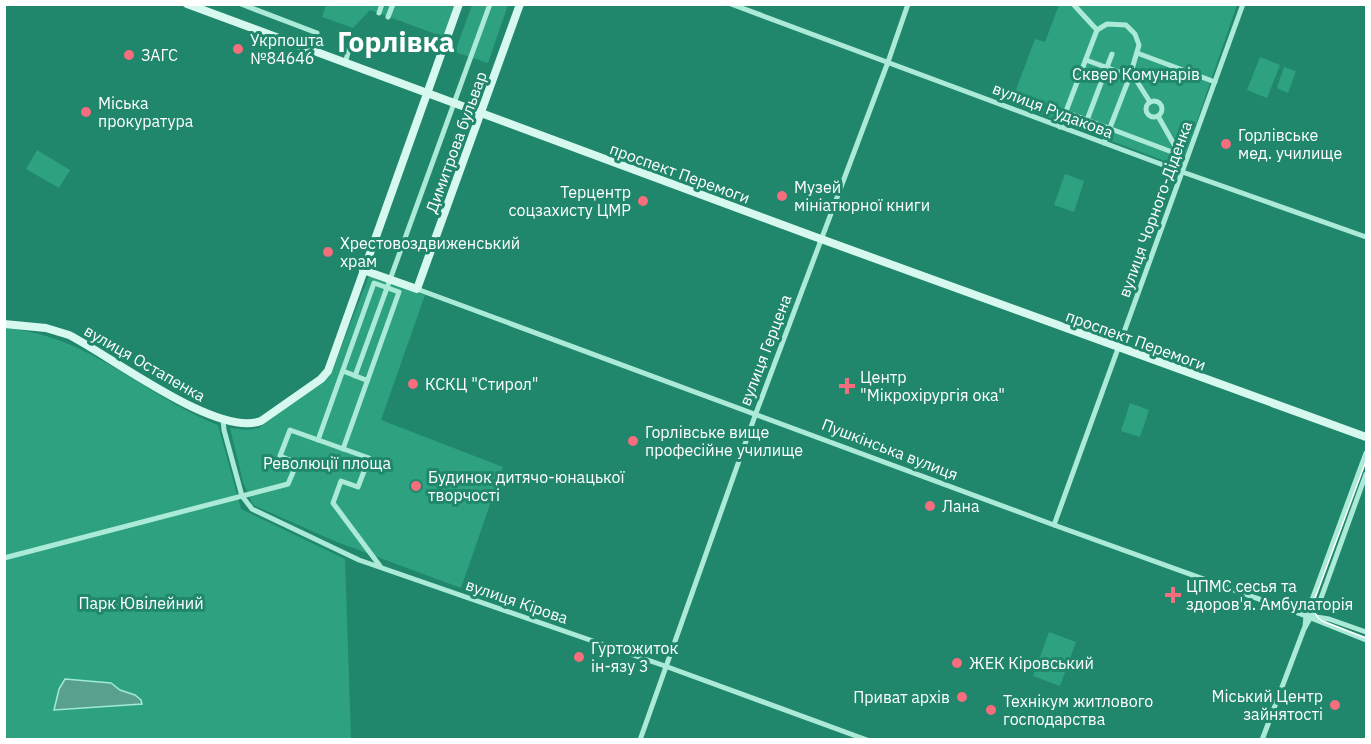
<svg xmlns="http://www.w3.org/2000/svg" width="1371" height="744" font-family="'IBM Plex Sans',sans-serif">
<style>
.green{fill:#2ea181}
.water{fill:#5aa08e;stroke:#9febd5;stroke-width:1.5}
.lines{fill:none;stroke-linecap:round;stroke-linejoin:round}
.street{stroke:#acead8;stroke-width:5}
.secondary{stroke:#d6f8ef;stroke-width:8}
.tram{stroke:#fff;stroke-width:1.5}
.poi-dot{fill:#f66d7d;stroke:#21876c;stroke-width:2}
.labels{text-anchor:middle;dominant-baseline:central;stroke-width:6;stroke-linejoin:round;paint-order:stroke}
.poi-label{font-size:16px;fill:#fff;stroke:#21876c;text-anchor:start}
.park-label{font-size:16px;fill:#fff;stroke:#21876c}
.street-label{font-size:16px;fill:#fff;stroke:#21876c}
.town-label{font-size:28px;font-weight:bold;fill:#fff;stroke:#21876c}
</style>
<rect width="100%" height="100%" fill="#21876c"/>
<g class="green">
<path d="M326 5H456L444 37 370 10 353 28 322 17Z"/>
<path d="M472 5H508L488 63 455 52Z"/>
<path d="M1059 5H1237L1181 167 1011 103 1035 39 1045 42Z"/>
<path d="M1260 57 1280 65 1267 98 1247 90Z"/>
<path d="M1284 67 1296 71 1288 93 1277 88Z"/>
<path d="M37 150 70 170 59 188 26 169Z"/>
<path d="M1065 174 1084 181 1074 212 1054 205Z"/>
<path d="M369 276 425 295 381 420 503 467 461 588 337 542 253 505 243 482 230 428 247 430 259 428 330 376Z"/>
<path d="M4 328C90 335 141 394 218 425L241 509 345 559 351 739H5Z"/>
<path d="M1130 403 1149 410 1140 437 1121 431Z"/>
<path d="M1049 632 1076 642 1060 686 1033 676Z"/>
</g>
<path class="water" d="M65 679 111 683 120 690 135 695 141 700 142 704 54 710 59 689Z"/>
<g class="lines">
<g class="street">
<path d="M241 4 317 33"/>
<path d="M731 4 1174 169 1366 237"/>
<path d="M1073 4 1097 30"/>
<path d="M379 13 382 4"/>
<path d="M388 17 393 4"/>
<path d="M1137 53 1215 82"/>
<path d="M1086 60 1130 76"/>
<path d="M345 63 350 46"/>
<path d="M1131 72 1150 102"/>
<circle cx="1154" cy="109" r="8"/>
<path d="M1066 112 1180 155"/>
<path d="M1158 116 1180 155"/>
<path d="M1087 120 1112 54"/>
<path d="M1060 127 1097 30 1107 24 1126 25 1135 34 1139 45 1130 76 1104 143"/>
<path d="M417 289 1054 525 1306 616 1366 640"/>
<path d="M343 371 366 380"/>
<path d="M355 376 490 4"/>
<path d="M223 420 224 430 242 496 252 509 359 560 665 666 867 740"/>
<path d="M318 440 374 283 399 292 343 449"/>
<path d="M1054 525 1243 4"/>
<path d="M4 558 288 484 297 463 280 456 290 430 369 458 358 487 341 481 333 503 380 566"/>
<path d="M1310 616 1329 619 1366 632"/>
<path d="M1305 627 1306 616 1366 453"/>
<path d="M640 740 756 413 888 62 908 4"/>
<path d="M1262 740 1304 629 1320 601 1366 474"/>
</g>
<g class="secondary">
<path d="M187 4 810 235 1366 437"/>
<path d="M363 270 417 289 520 4"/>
<path d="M4 324 46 328 69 335C111 356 217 438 261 421L321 379 328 371 459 4"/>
</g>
<path class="tram" d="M1366 461 1314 601C1312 610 1315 616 1322 621L1366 638"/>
</g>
<g class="poi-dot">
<circle cx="238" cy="49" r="6"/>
<circle cx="129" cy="55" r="6"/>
<circle cx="86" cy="112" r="6"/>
<circle cx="1226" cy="144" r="6"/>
<circle cx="782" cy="196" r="6"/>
<circle cx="643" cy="201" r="6"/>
<circle cx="328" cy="252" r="6"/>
<circle cx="413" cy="384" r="6"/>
<path d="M844 377h6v6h6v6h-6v6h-6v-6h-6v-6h6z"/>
<circle cx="633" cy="441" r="6"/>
<circle cx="416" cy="486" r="6"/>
<circle cx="930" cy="506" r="6"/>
<path d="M1170 586h6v6h6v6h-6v6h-6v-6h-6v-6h6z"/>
<circle cx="579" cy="657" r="6"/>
<circle cx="957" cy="663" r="6"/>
<circle cx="962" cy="697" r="6"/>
<circle cx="1335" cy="705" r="6"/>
<circle cx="991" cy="710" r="6"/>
</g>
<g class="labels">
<g class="poi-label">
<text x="250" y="40">Укрпошта<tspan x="250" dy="18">№84646</tspan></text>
<text x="141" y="55">ЗАГС</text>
<text x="98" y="103">Міська<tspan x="98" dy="18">прокуратура</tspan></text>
<text x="1238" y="135">Горлівське<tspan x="1238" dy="18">мед. училище</tspan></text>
<text x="794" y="187">Музей<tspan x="794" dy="18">мініатюрної книги</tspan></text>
<text x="631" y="192" text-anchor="end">Терцентр<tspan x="631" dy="18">соцзахисту ЦМР</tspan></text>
<text x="340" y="243">Хрестовоздвиженський<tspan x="340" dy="18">храм</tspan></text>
<text x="860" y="377">Центр<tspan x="860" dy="18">"Мікрохірургія ока"</tspan></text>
<text x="425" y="384">КСКЦ "Стирол"</text>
<text x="645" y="432">Горлівське вище<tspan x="645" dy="18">професійне училище</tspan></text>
<text x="428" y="477">Будинок дитячо-юнацької<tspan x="428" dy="18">творчості</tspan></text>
<text x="942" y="506">Лана</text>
<text x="1186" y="586">ЦПМС сесья та<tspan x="1186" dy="18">здоров'я. Амбулаторія</tspan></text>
<text x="591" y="648">Гуртожиток<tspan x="591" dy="18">ін-язу 3</tspan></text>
<text x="969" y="663">ЖЕК Кіровський</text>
<text x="1323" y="696" text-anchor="end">Міський Центр<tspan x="1323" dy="18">зайнятості</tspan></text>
<text x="950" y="697" text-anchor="end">Приват архів</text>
<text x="1003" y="701">Технікум житлового<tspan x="1003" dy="18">господарства</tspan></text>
</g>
<g class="park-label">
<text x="1136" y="74">Сквер Комунарів</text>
<text x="327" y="463">Революції площа</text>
<text x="141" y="603">Парк Ювілейний</text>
</g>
<g class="street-label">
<text transform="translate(1053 110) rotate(21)">вулиця Рудакова</text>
<text transform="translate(456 142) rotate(-70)">Димитрова бульвар</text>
<text transform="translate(680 173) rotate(20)">проспект Перемоги</text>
<text transform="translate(1155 209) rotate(-70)">вулиця Чорного-Діденка</text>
<text transform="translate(1136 340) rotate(20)">проспект Перемоги</text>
<text transform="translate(765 350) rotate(-69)">вулиця Герцена</text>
<text transform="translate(145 363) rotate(30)">вулиця Остапенка</text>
<text transform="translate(890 449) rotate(21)">Пушкінська вулиця</text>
<text transform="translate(517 601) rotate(19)">вулиця Кірова</text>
</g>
<g class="town-label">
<text x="396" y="41">Горлівка</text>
</g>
</g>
<rect width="1371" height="744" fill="none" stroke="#ffffff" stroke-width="12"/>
</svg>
